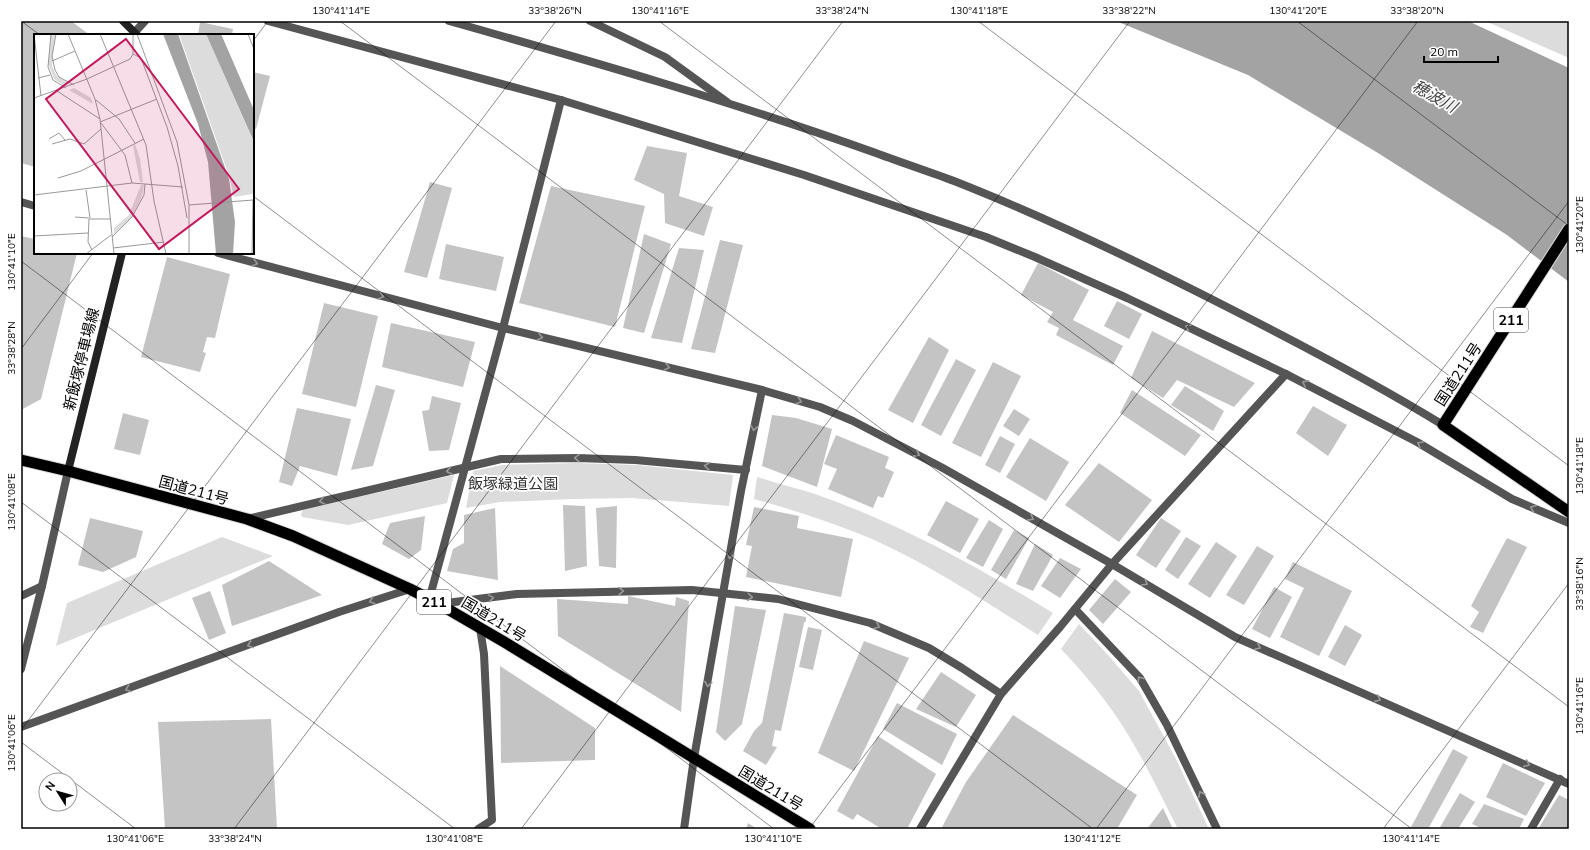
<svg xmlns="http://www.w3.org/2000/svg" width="1590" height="850" font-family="Mulish,'Noto Sans JP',sans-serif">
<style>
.green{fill:#dcdcdc}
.water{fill:#a3a3a3}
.building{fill:#c4c4c4}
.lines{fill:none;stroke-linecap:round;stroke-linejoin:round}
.trunk-casing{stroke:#dbdbdb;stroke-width:13}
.service{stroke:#555;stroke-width:8}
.minor{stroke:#555;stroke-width:8}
.tertiary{stroke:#555;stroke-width:8}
.secondary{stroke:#222;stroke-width:8}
.trunk{stroke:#000;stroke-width:11}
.oneway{stroke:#999}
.ticks{fill:none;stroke:#000;stroke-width:1;stroke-opacity:0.45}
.labels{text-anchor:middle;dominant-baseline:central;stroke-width:3.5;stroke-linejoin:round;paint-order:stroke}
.shield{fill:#fff;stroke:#4c4c4c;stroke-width:1}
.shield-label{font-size:14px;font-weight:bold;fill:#000}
.street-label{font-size:15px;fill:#000;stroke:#fff}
.park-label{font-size:15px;fill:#333;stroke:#fff}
.water-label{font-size:16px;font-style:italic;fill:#444;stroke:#fff}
.inset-road{fill:none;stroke:#999;stroke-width:1}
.view{fill:#c2185b;fill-opacity:0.15;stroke:#c2185b;stroke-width:2}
.inset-edge{fill:none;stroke:#000;stroke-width:2}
.neatline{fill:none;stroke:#000;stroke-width:1.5}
.ticks-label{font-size:10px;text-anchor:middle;fill:#000}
</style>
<rect width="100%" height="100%" fill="#fff"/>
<g class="green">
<path d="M1485 21H1569V58Z"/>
<path d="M576 463 637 465 733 475 729 506 632 498 573 499 500 502 466 508 473 471 502 465Z"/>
<path d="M454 475 447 503 348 525 302 517 301 514 303 510 307 509Z"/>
<path d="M757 477C776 483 796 488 815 494 899 523 978 567 1053 613L1038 635C984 601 931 565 872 539 834 523 794 510 754 499Z"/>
<path d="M222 537 273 556 56 646 67 603Z"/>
<path d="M1079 624 1108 655 1139 691 1176 759 1209 829H1178C1158 790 1139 749 1114 713 1098 690 1080 669 1061 649Z"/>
</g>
<path class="water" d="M1116 21H1468L1569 68V282L1507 235 1378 153 1248 75Z"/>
<g class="building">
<path d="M21 21H71L90 35H35V167L21 163Z"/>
<path d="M200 22 233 29 232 35H198Z"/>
<path d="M253 72 270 76 256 129 253 128Z"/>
<path d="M647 146 687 153 679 196 713 207 704 236 665 223 664 194 634 180Z"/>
<path d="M430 182 452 188 427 278 404 272Z"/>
<path d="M551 186 645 206 615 327 519 303Z"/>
<path d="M644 234 671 244 644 333 623 328Z"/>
<path d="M21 236 35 239V253H77L41 399 21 410Z"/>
<path d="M720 240 743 245 715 353 691 349Z"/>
<path d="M446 244 504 257 496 291 439 279Z"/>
<path d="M679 248 704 250 682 343 651 338Z"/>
<path d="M167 257 230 274 215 338 207 337 203 352 206 353 200 372 141 357Z"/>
<path d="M1038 263 1089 290 1073 320 1123 346 1113 365 1056 335 1059 328 1047 322 1053 312 1021 295Z"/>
<path d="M1117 301 1142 314 1129 339 1104 326Z"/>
<path d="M324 303 378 316 356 407 302 394Z"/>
<path d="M391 323 475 342 463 387 382 367Z"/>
<path d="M1152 331 1255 383 1234 407 1177 380 1163 398 1131 378Z"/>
<path d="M929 337 949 350 913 423 888 410Z"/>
<path d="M956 359 976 370 941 436 921 425Z"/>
<path d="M993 362 1021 376 981 457 952 443Z"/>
<path d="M376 385 395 390 373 466 351 470Z"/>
<path d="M1185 386 1224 411 1213 431 1171 405Z"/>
<path d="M1132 390 1201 435 1185 456 1120 413Z"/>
<path d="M432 396 461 403 449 450 429 451 422 411 429 410Z"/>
<path d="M1313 406 1347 425 1328 456 1296 433Z"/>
<path d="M297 408 351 419 337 476 300 466 292 486 279 482Z"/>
<path d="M1014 409 1030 419 1019 436 1003 426Z"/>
<path d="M123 413 149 420 140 455 114 449Z"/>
<path d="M772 415 796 418 832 429 817 487 762 466Z"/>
<path d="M836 435 889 457 885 468 894 472 883 498 878 496 873 508 828 489 837 469 824 464Z"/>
<path d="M1000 436 1015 444 1000 473 985 465Z"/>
<path d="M1030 438 1069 462 1046 501 1006 477Z"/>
<path d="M1099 463 1152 500 1119 542 1065 505Z"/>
<path d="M946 501 979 519 960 553 927 535Z"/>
<path d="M563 505 585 506 587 566 565 571Z"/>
<path d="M617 506 616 568 599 566 596 508Z"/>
<path d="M754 507 799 516 797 528 853 539 841 597 746 577 752 546 746 545Z"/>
<path d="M495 508 498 580 447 571 453 549 464 543V515Z"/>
<path d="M425 516 421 550 409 559 382 544 390 523Z"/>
<path d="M90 518 143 531 136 557 103 572 78 565Z"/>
<path d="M1161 518 1181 531 1156 568 1136 555Z"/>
<path d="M989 520 1003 529 983 567 966 558Z"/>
<path d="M1014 530 1029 538 1006 579 991 570Z"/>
<path d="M1186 537 1201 546 1178 579 1165 570Z"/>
<path d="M1507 538 1527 547 1483 633 1470 627 1479 612 1471 606Z"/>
<path d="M1216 542 1237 556 1210 598 1188 584Z"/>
<path d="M1035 544 1053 555 1033 591 1016 584Z"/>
<path d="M1257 546 1274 556 1244 605 1226 595Z"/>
<path d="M1060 558 1081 569 1060 598 1041 586Z"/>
<path d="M269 561 322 595 232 626 222 585Z"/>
<path d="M1293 562 1352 591 1319 656 1280 637 1304 588 1285 579Z"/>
<path d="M1115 579 1131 592 1103 624 1089 610Z"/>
<path d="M1274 587 1292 597 1270 638 1252 629Z"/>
<path d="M210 591 226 633 209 640 192 598Z"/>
<path d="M628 596 675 606 676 597 689 601 681 712 558 636 557 599 628 604Z"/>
<path d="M735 606 766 610 742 724 725 741 716 732Z"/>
<path d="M784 613 806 617V621L804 623 781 731 775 730 772 746 777 747 766 765 743 751 754 731 762 723Z"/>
<path d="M1345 625 1362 635 1345 666 1328 657Z"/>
<path d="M808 627 822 630 813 670 799 667Z"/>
<path d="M864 641 909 658 854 771 818 753Z"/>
<path d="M500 666 595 728V760L501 763Z"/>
<path d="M941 672 976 695 956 727 916 709Z"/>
<path d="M897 703 957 734 942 765 883 729Z"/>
<path d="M1013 715 1137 795 1117 829H941L966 782Z"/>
<path d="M271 719 277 829H165L158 722Z"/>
<path d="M878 736 936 774 907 829H882L857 814 853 820 837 811Z"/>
<path d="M1453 749 1468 757 1428 829H1410Z"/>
<path d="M1503 763 1545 783 1526 816 1486 797Z"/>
<path d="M1460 793 1475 802 1458 829H1439Z"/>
<path d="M1559 795 1569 800V829H1538Z"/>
<path d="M1484 804 1524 819 1519 829H1483L1472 824Z"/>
<path d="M1163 808 1173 829H1147Z"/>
<path d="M748 823 757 829H746Z"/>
</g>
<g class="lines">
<defs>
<g id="trunk">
<path d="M1569 229 1443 425 1569 512"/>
<path d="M21 460 68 471 247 519 293 536 410 589 439 604 506 643 810 829"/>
</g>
</defs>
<use href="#trunk" class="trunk-casing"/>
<path class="service" d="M590 21 665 57 727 102"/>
<g class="minor">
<path d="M268 21 561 100 804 175 986 237 1035 257 1127 298 1286 374 1417 442 1512 499 1569 523"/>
<path d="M135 32 145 21"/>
<path d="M21 202 35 206"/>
<path d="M218 253 503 328 762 390 820 407 853 421 941 467 1112 564 1235 637 1569 784"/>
<path d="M247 519 501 459 577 458 635 460 746 470"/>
<path d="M21 596 42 586"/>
<path d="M429 600 503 328 561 100"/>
<path d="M439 604 517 594 692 590 778 599 870 623 929 648 962 668 1001 694"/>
<path d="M1075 609 1140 678 1167 725 1217 829"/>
<path d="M21 727 339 612 410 589"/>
<path d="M478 829 492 820 484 654 480 628"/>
<path d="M684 829 694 758 741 491 762 390"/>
<path d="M920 829 1001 694 1060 627 1112 564 1286 374"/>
<path d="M1531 829 1560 779"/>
</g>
<g class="tertiary">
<path d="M449 21C591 61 733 102 873 152 900 162 927 171 954 181 1048 218 1139 262 1229 308 1302 345 1373 382 1443 425"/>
<path d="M21 669 42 586 68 471"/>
</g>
<g class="secondary">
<path d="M123 21 137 35"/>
<path d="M68 471 122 253"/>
</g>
<use href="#trunk" class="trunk"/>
</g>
<defs><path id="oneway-chevron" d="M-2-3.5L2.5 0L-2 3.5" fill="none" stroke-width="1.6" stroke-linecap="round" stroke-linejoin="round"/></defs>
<g class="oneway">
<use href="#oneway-chevron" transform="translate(255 263) rotate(15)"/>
<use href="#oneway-chevron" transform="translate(381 296) rotate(15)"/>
<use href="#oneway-chevron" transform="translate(1188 327) rotate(-155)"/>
<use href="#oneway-chevron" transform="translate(540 337) rotate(13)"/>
<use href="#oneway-chevron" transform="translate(667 367) rotate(13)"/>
<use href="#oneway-chevron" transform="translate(1305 383) rotate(-153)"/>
<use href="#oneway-chevron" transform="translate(799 401) rotate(17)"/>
<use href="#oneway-chevron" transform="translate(754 428) rotate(101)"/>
<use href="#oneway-chevron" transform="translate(1420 444) rotate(-149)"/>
<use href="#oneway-chevron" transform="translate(917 454) rotate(28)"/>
<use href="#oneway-chevron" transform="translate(577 458) rotate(-179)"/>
<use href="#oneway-chevron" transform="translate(707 466) rotate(-174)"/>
<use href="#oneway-chevron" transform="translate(449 471) rotate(167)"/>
<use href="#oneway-chevron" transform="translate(322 501) rotate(167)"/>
<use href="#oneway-chevron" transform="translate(1533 508) rotate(-158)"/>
<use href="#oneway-chevron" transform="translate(1031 518) rotate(29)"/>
<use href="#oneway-chevron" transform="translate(730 556) rotate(100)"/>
<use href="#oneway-chevron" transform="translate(1145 583) rotate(31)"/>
<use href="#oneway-chevron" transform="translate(621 591) rotate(-2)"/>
<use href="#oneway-chevron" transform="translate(750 597) rotate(5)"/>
<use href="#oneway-chevron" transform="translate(491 598) rotate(-9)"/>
<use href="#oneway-chevron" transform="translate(372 601) rotate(161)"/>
<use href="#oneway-chevron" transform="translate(877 626) rotate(23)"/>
<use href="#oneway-chevron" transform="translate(250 645) rotate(160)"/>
<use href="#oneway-chevron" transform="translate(1258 647) rotate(24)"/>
<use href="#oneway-chevron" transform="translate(1140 679) rotate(-126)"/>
<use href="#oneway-chevron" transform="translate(708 684) rotate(100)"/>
<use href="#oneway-chevron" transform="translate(128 689) rotate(160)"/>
<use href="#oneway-chevron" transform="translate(1378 699) rotate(24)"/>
<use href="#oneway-chevron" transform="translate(1527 764) rotate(24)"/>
<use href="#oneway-chevron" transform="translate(1201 794) rotate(-116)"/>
</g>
<path class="ticks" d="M21 21 40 35M340 21 1412 829M659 21 1569 707M978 21 1569 466M1297 21 1569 226M253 41 268 21M253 196 1093 829M21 261 774 829M21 349 93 253M21 502 455 829M21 730 556 21M21 742 136 829M234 829 843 21M521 829 1130 21M809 829 1418 21M1096 829 1569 201M1383 829 1569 583"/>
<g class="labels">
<g class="shield">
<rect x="1494" y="308" width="34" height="24" rx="3"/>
<rect x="417" y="590" width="34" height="24" rx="3"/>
</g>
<g class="shield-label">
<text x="1511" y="320">211</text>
<text x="434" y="602">211</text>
</g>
<g class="street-label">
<text transform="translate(81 359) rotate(-76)">新飯塚停車場線</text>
<text transform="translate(1458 374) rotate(-57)">国道211号</text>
<text transform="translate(194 490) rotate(15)">国道211号</text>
<text transform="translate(494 619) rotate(31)">国道211号</text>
<text transform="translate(771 788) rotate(31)">国道211号</text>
</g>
<g class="park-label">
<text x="513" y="483">飯塚緑道公園</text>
</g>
<g class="water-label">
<text transform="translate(1435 96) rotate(29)">穂波川</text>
</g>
</g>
<g transform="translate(34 34)">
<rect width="220" height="220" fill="#fff"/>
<path d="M17 0H21L18 32 22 41 35 49 29 51 20 45 14 29ZM145 0H172L220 109 219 160 200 163 195 142ZM40 54 57 64 59 70 35 56ZM101 110 106 125 109 148H106L99 112ZM107 151H110L108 162 98 183 80 200V194L95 181Z" fill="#dcdcdc"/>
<path d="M129 0H144L195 145 201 188 199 220H182L174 128 164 90ZM172 0H187L194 16 220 76V108Z" fill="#a3a3a3"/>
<path class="inset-road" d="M0 0 7 62M17 0 14 33 19 46 32 54M22 0 18 22 21 36 25 43 40 51M34 0 61 65 66 85 80 220M66 0 112 111 120 167 132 220M103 0 143 108 155 171M214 0 220 15M99 20 107 24 133 93 144 132 153 184M18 27 41 17M4 44 16 41M53 45 96 25 99 20V0M23 57 66 85M0 64 53 45M62 66 85 85 101 109M66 88 123 65M67 89 91 121 98 149M15 105 25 99 31 106M18 110 36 105 50 110 67 95M24 144 47 137 110 105M52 156 56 184M0 161 98 149 149 153M41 183 55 184M0 202 54 199M78 203 98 183 110 161 111 150M79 214 130 208M58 216 54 208 55 185H76M52 220 77 201M155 220V171L219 166 220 169M218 220 219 167"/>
<path class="view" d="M92 5 205 155 125 215 12 65Z"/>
<rect width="220" height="220" class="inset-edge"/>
</g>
<rect width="1590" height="850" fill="none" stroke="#ffffff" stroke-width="44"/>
<g transform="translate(58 792) rotate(307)"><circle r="19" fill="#ffffff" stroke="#999999"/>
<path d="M0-3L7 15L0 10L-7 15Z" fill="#000000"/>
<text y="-6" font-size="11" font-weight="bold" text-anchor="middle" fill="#000000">N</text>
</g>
<path d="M1424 56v6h74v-6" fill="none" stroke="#000000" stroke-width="2"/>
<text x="1430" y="56" font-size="12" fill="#000000" stroke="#ffffff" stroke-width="3" paint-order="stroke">20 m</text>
<rect x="22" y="22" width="1546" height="806" class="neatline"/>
<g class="ticks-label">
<text x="341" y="14">130°41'14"E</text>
<text x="555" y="14">33°38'26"N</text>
<text x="660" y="14">130°41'16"E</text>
<text x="842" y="14">33°38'24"N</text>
<text x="979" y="14">130°41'18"E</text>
<text x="1129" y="14">33°38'22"N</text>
<text x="1298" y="14">130°41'20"E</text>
<text x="1417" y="14">33°38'20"N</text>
<text transform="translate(1579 225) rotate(-90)" y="4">130°41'20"E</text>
<text transform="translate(11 262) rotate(-90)" y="4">130°41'10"E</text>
<text transform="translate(11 348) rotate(-90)" y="4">33°38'28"N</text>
<text transform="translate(1579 466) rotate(-90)" y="4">130°41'18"E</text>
<text transform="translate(11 502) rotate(-90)" y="4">130°41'08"E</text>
<text transform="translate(1579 584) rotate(-90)" y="4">33°38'16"N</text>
<text transform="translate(1579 706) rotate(-90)" y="4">130°41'16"E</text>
<text transform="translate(11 743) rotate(-90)" y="4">130°41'06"E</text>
<text x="135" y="842">130°41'06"E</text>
<text x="235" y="842">33°38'24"N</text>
<text x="454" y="842">130°41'08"E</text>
<text x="773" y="842">130°41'10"E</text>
<text x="1092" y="842">130°41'12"E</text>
<text x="1411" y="842">130°41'14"E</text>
</g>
</svg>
